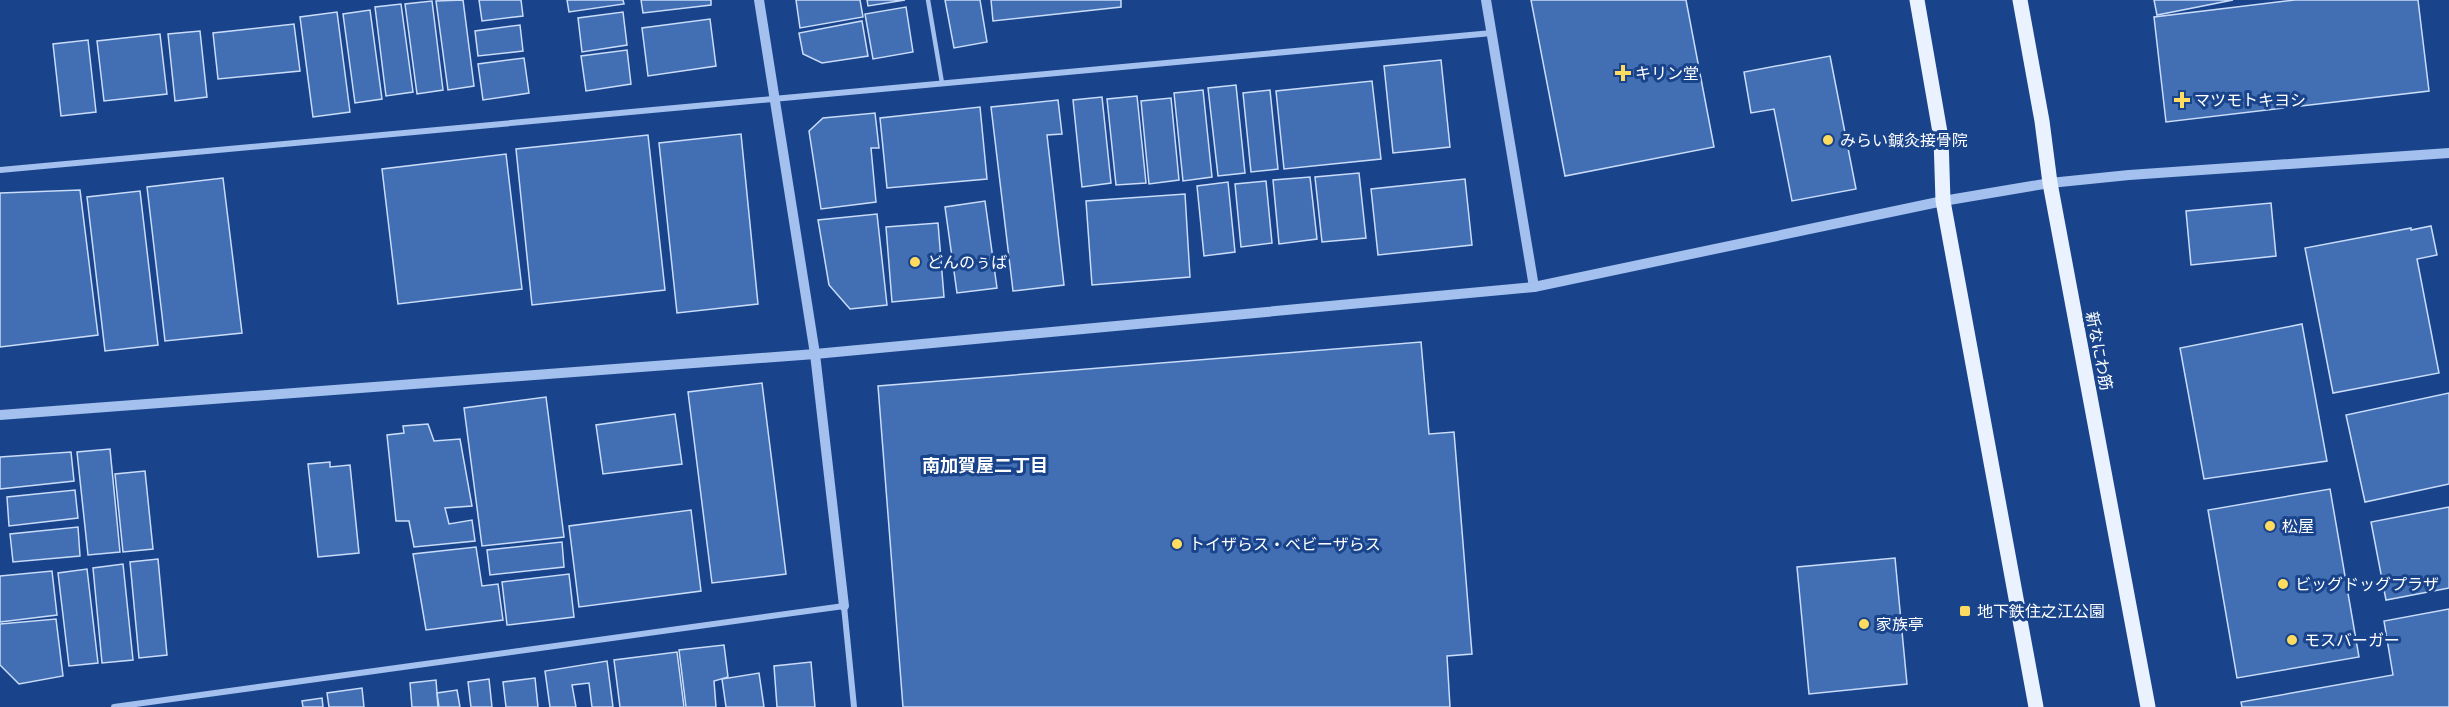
<svg xmlns="http://www.w3.org/2000/svg" width="2449" height="707" font-family="'Work Sans','Noto Sans JP',sans-serif">
<style>
.building{fill:#426eb3;stroke:#c9dcfa;stroke-width:1.5}
.lines{fill:none;stroke-linecap:round;stroke-linejoin:round}
.service{stroke:#a3c0ee;stroke-width:4.5}
.minor{stroke:#a3c0ee;stroke-width:6}
.tertiary{stroke:#a3c0ee;stroke-width:10}
.primary{stroke:#eaf1ff;stroke-width:15}
.poi-dot{fill:#ffdb60;stroke:#19448b;stroke-width:2}
.labels{text-anchor:middle;dominant-baseline:central;stroke-width:6;stroke-linejoin:round;paint-order:stroke}
.poi-label{font-size:16px;fill:#fff;stroke:#19448b;text-anchor:start}
.street-label{font-size:16px;fill:#fff;stroke:#19448b}
.neighbourhood-label{font-size:18px;font-weight:bold;fill:#fff;stroke:#19448b}
</style>
<rect width="100%" height="100%" fill="#19448b"/>
<g class="building">
<path d="M463 0 474 86 448 90 436 1Z"/>
<path d="M479 0H521L523 16 482 21Z"/>
<path d="M567 0H623L624 4 569 12Z"/>
<path d="M641 0H711V5L643 13Z"/>
<path d="M796 0H860L863 17 800 28Z"/>
<path d="M867 0H905L868 6Z"/>
<path d="M945 0H980L987 42 954 48Z"/>
<path d="M991 0H1121V7L993 21Z"/>
<path d="M1531 0H1686L1714 147 1565 176Z"/>
<path d="M2154 0H2233L2157 15Z"/>
<path d="M2295 0H2418L2429 91 2166 122 2154 17Z"/>
<path d="M432 1 443 90 417 94 405 4Z"/>
<path d="M401 4 413 92 386 96 375 7Z"/>
<path d="M906 7 913 52 873 59 865 14Z"/>
<path d="M370 10 382 99 355 103 343 14Z"/>
<path d="M337 12 350 112 313 117 300 17Z"/>
<path d="M623 12 627 45 582 52 578 18Z"/>
<path d="M710 19 716 66 648 76 642 28Z"/>
<path d="M862 21 868 56 822 63 803 54 799 33Z"/>
<path d="M294 24 300 71 218 79 213 33Z"/>
<path d="M520 25 523 51 478 56 475 31Z"/>
<path d="M200 31 207 97 175 101 168 34Z"/>
<path d="M160 34 167 94 104 101 97 41Z"/>
<path d="M88 40 96 112 61 116 53 44Z"/>
<path d="M627 50 631 84 586 91 581 56Z"/>
<path d="M1830 56 1856 189 1792 201 1774 109 1751 113 1744 72Z"/>
<path d="M524 58 529 93 483 100 478 64Z"/>
<path d="M1441 60 1450 147 1393 153 1384 66Z"/>
<path d="M1372 81 1381 159 1284 169 1276 91Z"/>
<path d="M1236 85 1245 173 1218 176 1208 88Z"/>
<path d="M1203 90 1212 177 1183 181 1174 93Z"/>
<path d="M1270 90 1278 169 1251 172 1243 93Z"/>
<path d="M1137 96 1146 183 1116 185 1107 99Z"/>
<path d="M1102 97 1111 183 1082 187 1073 100Z"/>
<path d="M1171 98 1179 180 1149 184 1141 101Z"/>
<path d="M1058 100 1062 134 1047 135 1064 285 1013 291 991 107Z"/>
<path d="M980 107 987 179 887 188 880 118Z"/>
<path d="M875 113 879 148H871L876 202 821 209 809 131 823 118Z"/>
<path d="M741 134 758 304 677 313 659 143Z"/>
<path d="M648 135 665 290 532 305 516 149Z"/>
<path d="M506 154 522 289 398 304 382 169Z"/>
<path d="M1359 173 1366 238 1322 242 1315 177Z"/>
<path d="M1310 177 1317 239 1279 244 1273 180Z"/>
<path d="M223 178 242 333 165 341 147 187Z"/>
<path d="M1465 179 1472 245 1378 255 1371 189Z"/>
<path d="M1266 181 1272 243 1241 247 1235 184Z"/>
<path d="M1228 182 1235 252 1204 256 1197 186Z"/>
<path d="M80 190 98 335 0 347V193Z"/>
<path d="M140 191 158 345 105 351 87 197Z"/>
<path d="M1185 194 1190 277 1092 285 1086 201Z"/>
<path d="M985 201 997 288 957 293 945 207Z"/>
<path d="M2271 203 2276 256 2191 265 2186 211Z"/>
<path d="M877 214 887 305 850 309 829 285 818 220Z"/>
<path d="M938 223 944 297 892 302 886 227Z"/>
<path d="M2431 226 2437 255 2417 259 2439 373 2333 393 2305 248 2411 228V230Z"/>
<path d="M2302 324 2327 461 2204 479 2180 348Z"/>
<path d="M1421 342 1429 434 1454 432 1472 654 1447 656 1450 707H903L878 386Z"/>
<path d="M762 383 786 574 712 583 688 392Z"/>
<path d="M2449 393V484L2365 502 2346 415Z"/>
<path d="M546 397 564 537 482 546 464 408Z"/>
<path d="M675 414 682 464 603 474 596 425Z"/>
<path d="M428 424 434 441 460 439 472 506 445 508 449 524 472 520 475 541 414 547 409 521H396L387 435 404 433 403 426Z"/>
<path d="M110 449 120 552 88 555 77 452Z"/>
<path d="M71 452 74 481 0 489V457Z"/>
<path d="M330 462V467L350 465 359 553 318 557 308 464Z"/>
<path d="M145 471 153 549 123 552 115 474Z"/>
<path d="M2330 489 2359 657 2237 678 2208 510Z"/>
<path d="M75 490 78 518 9 526 7 497Z"/>
<path d="M2449 507V588L2386 600 2371 522Z"/>
<path d="M691 510 701 591 579 607 569 526Z"/>
<path d="M78 527 80 556 13 562 10 534Z"/>
<path d="M562 542 564 567 490 575 487 550Z"/>
<path d="M476 547 482 586 498 584 503 620 426 630 413 554Z"/>
<path d="M1895 558 1907 684 1809 694 1797 567Z"/>
<path d="M158 559 167 655 139 658 130 562Z"/>
<path d="M123 564 133 660 102 663 93 568Z"/>
<path d="M87 569 98 663 69 666 58 573Z"/>
<path d="M52 571 57 615 0 622V576Z"/>
<path d="M569 574 574 617 507 625 502 582Z"/>
<path d="M2449 609V707H2242L2241 702 2393 675 2384 621Z"/>
<path d="M56 619 63 676 19 684 0 665V624Z"/>
<path d="M724 645 728 677 714 681 716 707H686L679 650Z"/>
<path d="M677 652 684 707H620L614 660Z"/>
<path d="M607 661 613 707H592L589 683 572 685 576 707H550L545 671Z"/>
<path d="M811 662 815 707H777L774 666Z"/>
<path d="M759 673 764 707H726L722 679Z"/>
<path d="M535 678 538 707H506L503 682Z"/>
<path d="M489 679 492 707H471L468 682Z"/>
<path d="M436 680 438 707H412L410 683Z"/>
<path d="M362 688 364 707H329L327 693Z"/>
<path d="M457 690 460 707H439L437 693Z"/>
<path d="M322 698 323 707H303L302 701Z"/>
</g>
<g class="lines">
<path class="service" d="M928 0 942 83"/>
<g class="minor">
<path d="M0 170 1492 33"/>
<path d="M114 707 844 606 854 707"/>
</g>
<g class="tertiary">
<path d="M759 0 815 354 844 606"/>
<path d="M1486 0 1534 287"/>
<path d="M0 415 815 354 1534 287 1943 201 2050 183 2129 175 2449 153"/>
</g>
<g class="primary">
<path d="M1917 0 1941 138 1943 201 2036 707"/>
<path d="M2020 0 2042 121 2050 183 2148 707"/>
</g>
</g>
<g class="poi-dot">
<path d="M1620 64h6v6h6v6h-6v6h-6v-6h-6v-6h6z"/>
<path d="M2179 91h6v6h6v6h-6v6h-6v-6h-6v-6h6z"/>
<circle cx="1828" cy="140" r="6"/>
<circle cx="915" cy="262" r="6"/>
<circle cx="2270" cy="526" r="6"/>
<circle cx="1177" cy="544" r="6"/>
<circle cx="2283" cy="584" r="6"/>
<rect x="1959" y="605" width="12" height="12" rx="3"/>
<circle cx="1864" cy="624" r="6"/>
<circle cx="2292" cy="640" r="6"/>
</g>
<g class="labels">
<g class="poi-label">
<text x="1635" y="73">キリン堂</text>
<text x="2194" y="100">マツモトキヨシ</text>
<text x="1840" y="140">みらい鍼灸接骨院</text>
<text x="927" y="262">どんのぅば</text>
<text x="2282" y="526">松屋</text>
<text x="1189" y="544">トイザらス・ベビーザらス</text>
<text x="2295" y="584">ビッグドッグプラザ</text>
<text x="1977" y="611">地下鉄住之江公園</text>
<text x="1876" y="624">家族亭</text>
<text x="2304" y="640">モスバーガー</text>
</g>
<g class="street-label">
<text transform="translate(2099 351) rotate(79)">新なにわ筋</text>
</g>
<g class="neighbourhood-label">
<text x="985" y="465">南加賀屋二丁目</text>
</g>
</g>
</svg>
